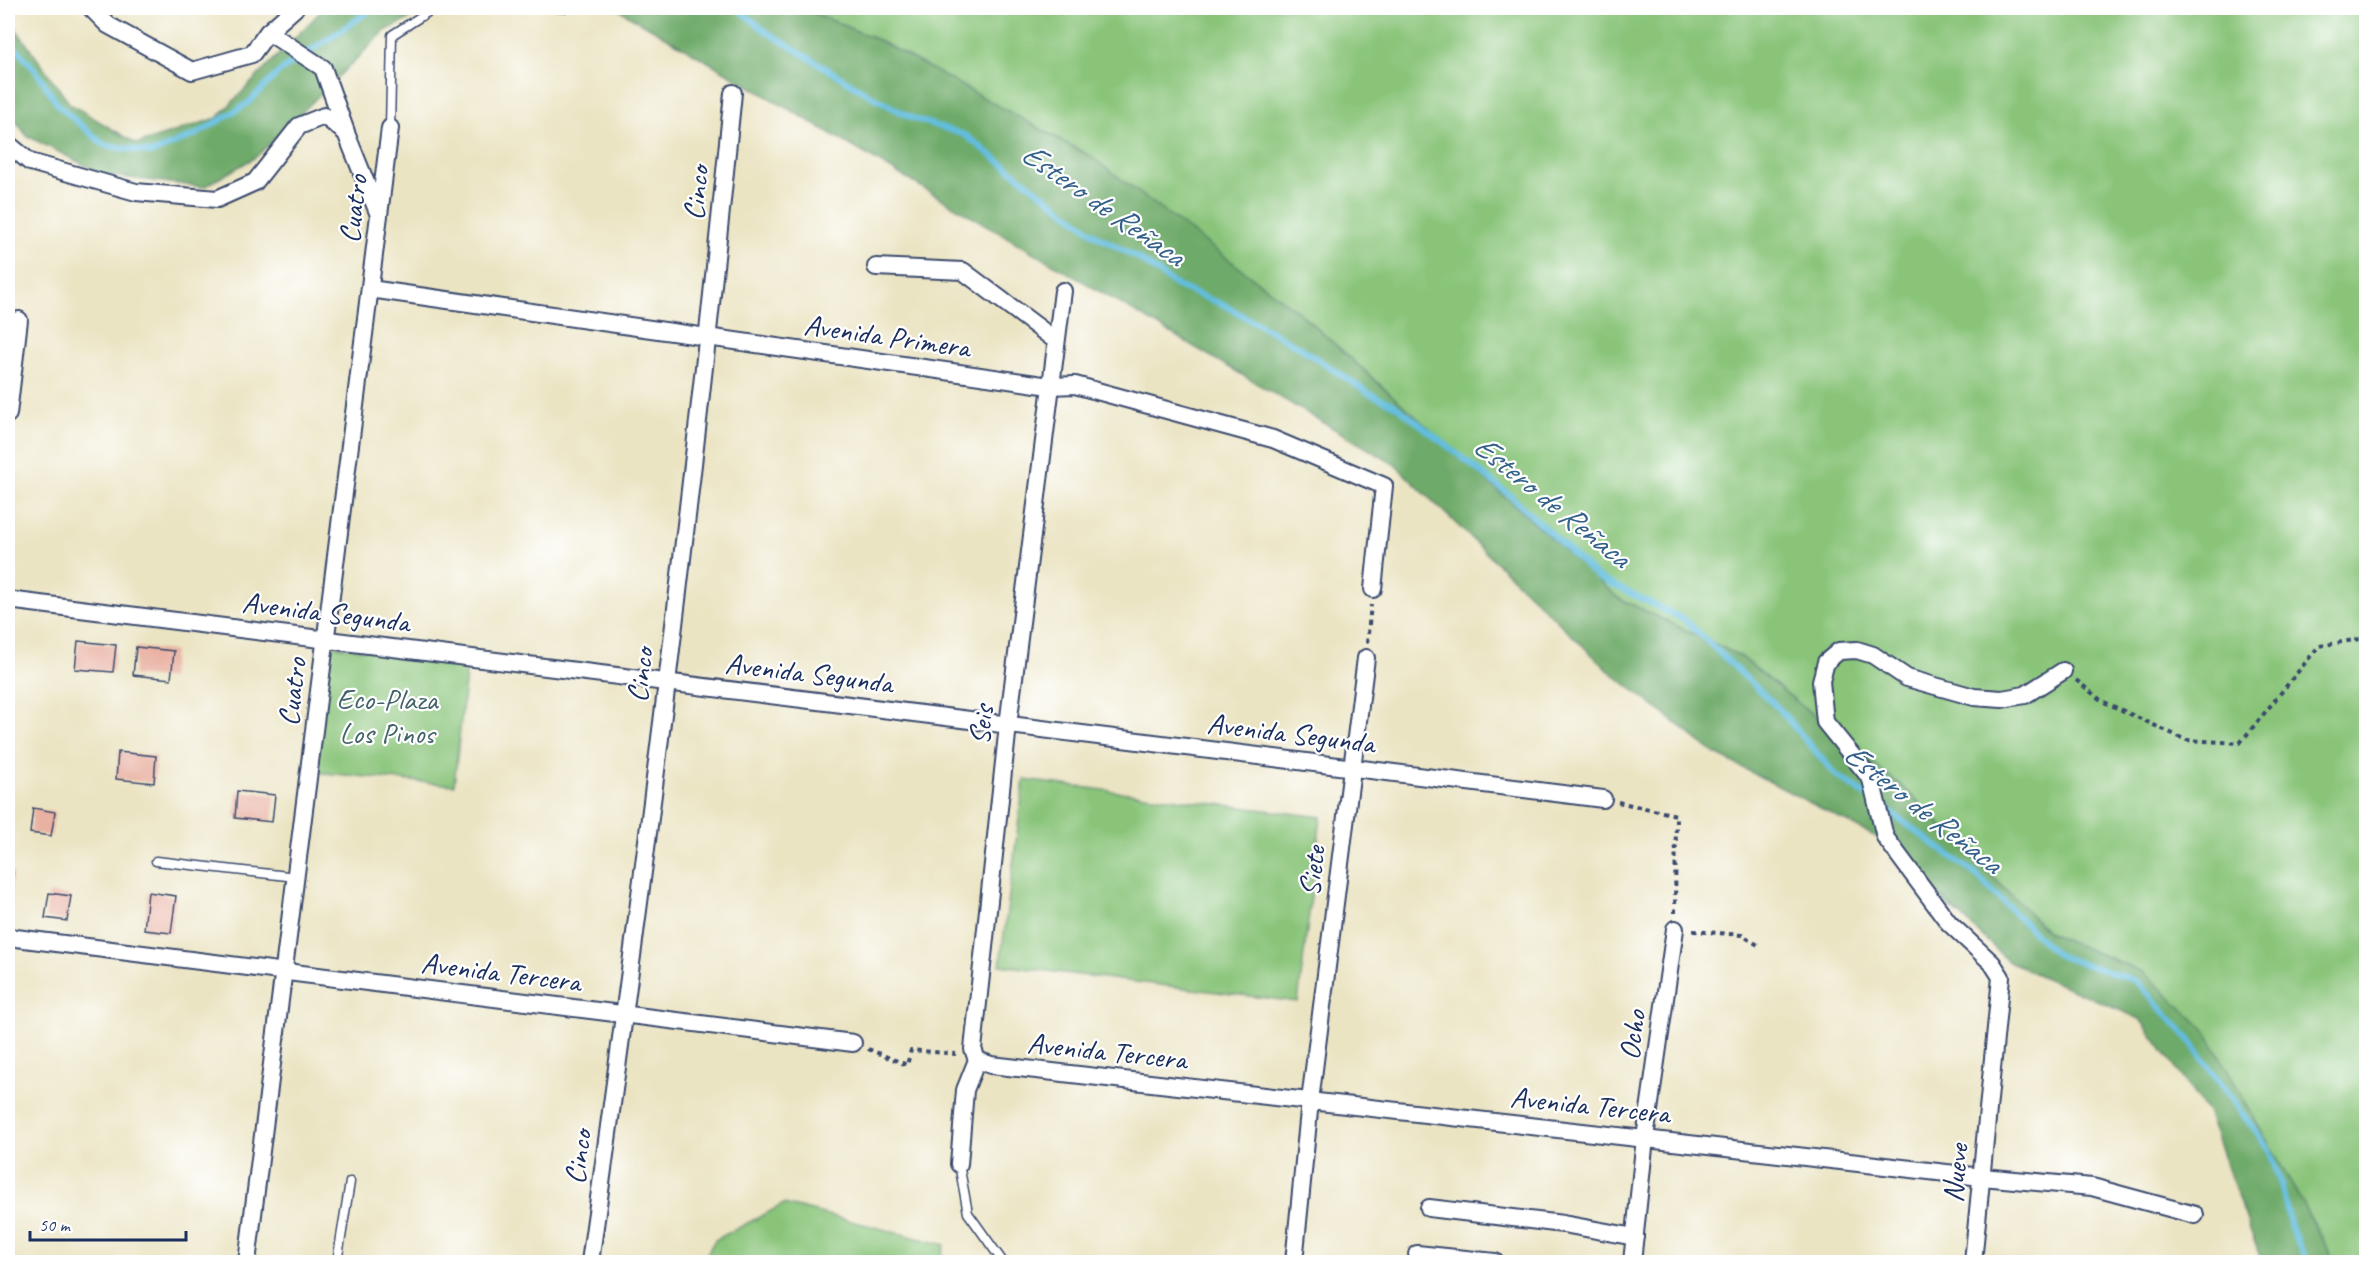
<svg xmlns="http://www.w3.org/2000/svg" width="2374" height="1270" font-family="Caveat,sans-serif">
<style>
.green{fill:#89c479;stroke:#527a6c;stroke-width:1.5;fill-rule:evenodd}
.forest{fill:#6eaa69;stroke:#446c64;stroke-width:1.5}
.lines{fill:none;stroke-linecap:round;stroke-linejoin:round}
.stream{stroke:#62bddf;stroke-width:6}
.building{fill:#e9b1a2}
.lane-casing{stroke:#3a4a6d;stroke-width:11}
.street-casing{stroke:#3a4a6d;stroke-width:20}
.path{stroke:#3a4a6d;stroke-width:4;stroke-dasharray:4.5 4.5;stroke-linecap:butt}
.lane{stroke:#fff;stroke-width:8}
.street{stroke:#fff;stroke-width:16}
.labels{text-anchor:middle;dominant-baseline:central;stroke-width:4.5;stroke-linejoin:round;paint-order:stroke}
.street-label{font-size:30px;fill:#1b2f5e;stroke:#fff}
.park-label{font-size:30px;fill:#426367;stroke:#fff}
.water-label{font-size:32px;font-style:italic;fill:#34618b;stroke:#fff}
</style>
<rect width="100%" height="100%" fill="#fff"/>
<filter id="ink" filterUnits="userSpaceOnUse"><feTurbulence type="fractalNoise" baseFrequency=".0167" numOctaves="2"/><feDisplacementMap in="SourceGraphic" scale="12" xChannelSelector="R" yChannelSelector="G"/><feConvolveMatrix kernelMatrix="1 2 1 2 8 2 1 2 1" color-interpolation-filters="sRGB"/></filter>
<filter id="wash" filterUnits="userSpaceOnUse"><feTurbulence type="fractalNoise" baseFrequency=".008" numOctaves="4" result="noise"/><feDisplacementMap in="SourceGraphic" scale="24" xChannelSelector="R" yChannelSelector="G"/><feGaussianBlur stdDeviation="1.35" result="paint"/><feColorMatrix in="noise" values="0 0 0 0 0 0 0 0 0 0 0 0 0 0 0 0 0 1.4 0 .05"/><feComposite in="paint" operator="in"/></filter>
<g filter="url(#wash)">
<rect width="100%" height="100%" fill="#ebe4c3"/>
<g class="green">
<path d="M802 8H2366V1262H2335L2293 1187 2194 1033 1981 930 1931 894 1907 858 1300 313 880 41ZM1680 628 1740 656 1904 788 2040 924Z"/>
<path d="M329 645 467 664 454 785 314 772Z"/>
<path d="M1024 780 1321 817 1298 1002 1000 965Z"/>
<path d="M784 1204 945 1245 939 1262H702L715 1240Z"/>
</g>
<g class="forest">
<path d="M324 8H431L385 31 256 157 204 187 104 175 27 136 8 111V18L70 104 137 144 217 118Z"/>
<path d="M616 8H802L880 41 1090 156 1300 313 1618 598 1740 656 1904 788 2049 933 2143 972 2205 1030 2335 1262H2262L2207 1112 2140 1019 2009 962 1884 841 1714 753 1609 671 1394 464Z"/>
</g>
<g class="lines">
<g class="stream">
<path d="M736 8 767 32 871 96 912 118 965 135 1097 236 1138 258 1177 286 1224 305 1299 347 1370 394 1395 405 1511 496 1597 577 1685 620 1779 709 1836 775 1872 799"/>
<path d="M8 39 37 72 58 105 104 145 152 153 199 133 248 103 279 72 374 8"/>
<path d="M1880 805 1974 873 2057 955 2136 981 2184 1033 2269 1150 2281 1184 2291 1228 2307 1262"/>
</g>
</g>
<g id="blocks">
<g class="building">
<path d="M78 641 116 645 113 672 75 669Z"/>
<path d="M136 647 174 651 171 679 133 675Z"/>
<path d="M118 752 156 756 154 783 116 779Z"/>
<path d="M237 791 275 795 272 822 235 818Z"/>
<path d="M33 808 55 812 51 836 30 833Z"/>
<path d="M8 871 13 872 9 897H8Z"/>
<path d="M148 892 176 896 171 933 144 930Z"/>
<path d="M49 893 71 896 67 921 45 918Z"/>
</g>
</g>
</g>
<g filter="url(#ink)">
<use href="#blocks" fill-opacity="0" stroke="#3a4a6d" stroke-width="1.5"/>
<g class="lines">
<defs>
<g id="lane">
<path d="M559 8H565"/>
<path d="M390 128 392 35 434 8"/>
<path d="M156 861 296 877"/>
<path d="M959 1164 968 1213 1003 1262"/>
<path d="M337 1262 350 1182"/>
</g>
<g id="street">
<path d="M91 8 108 25 192 71 252 54 268 32"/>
<path d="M295 8 268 32 323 68 346 132"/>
<path d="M8 144 30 162 136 192 217 199 255 182 299 126 324 116 346 133 379 215"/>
<path d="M876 267 963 271 1055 340"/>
<path d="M370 289 1050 386 1075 385 1273 439 1384 486 1373 589"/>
<path d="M8 414 19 320"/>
<path d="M8 600 1603 799"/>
<path d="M8 937 853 1043"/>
<path d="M977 1060 991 1065 1982 1177 2092 1187 2195 1215"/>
<path d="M959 1164 965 1090 977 1060 973 1049 1008 725 1063 291"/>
<path d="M1429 1208 1563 1224 1635 1237"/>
<path d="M1417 1254 1495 1262"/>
<path d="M247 1262 390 128"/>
<path d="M590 1262C645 874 694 484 733 93"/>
<path d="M1294 1262 1310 1101 1366 658"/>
<path d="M1632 1262 1645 1138 1675 929"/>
<path d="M1973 1262 2001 977 1992 963 1949 923 1885 837 1871 779 1825 722 1821 681 1826 662 1839 651 1857 650 1873 655 1907 678 1974 697 2002 699 2025 695 2063 671"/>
</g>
</defs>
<use href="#lane" class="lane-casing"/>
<use href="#street" class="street-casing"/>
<g class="path">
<path d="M1367 643 1371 605"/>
<path d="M2076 680 2102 701 2186 740 2240 743 2319 646 2366 638"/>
<path d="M1618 802 1676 815 1675 913"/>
<path d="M1693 931 1742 935 1761 947"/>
<path d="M868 1049 907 1065 911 1050 956 1054"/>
</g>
<use href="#lane" class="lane"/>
<use href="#street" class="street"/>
</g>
</g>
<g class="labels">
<g class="street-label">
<text transform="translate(696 193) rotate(-84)">Cinco</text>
<text transform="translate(353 209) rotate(-83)">Cuatro</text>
<text transform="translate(887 336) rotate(8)">Avenida Primera</text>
<text transform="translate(326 612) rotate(7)">Avenida Segunda</text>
<text transform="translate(809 673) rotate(7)">Avenida Segunda</text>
<text transform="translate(640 675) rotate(-83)">Cinco</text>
<text transform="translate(292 692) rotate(-83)">Cuatro</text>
<text transform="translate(981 725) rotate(-83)">Seis</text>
<text transform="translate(1291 733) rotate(7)">Avenida Segunda</text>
<text transform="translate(1312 871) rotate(-83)">Siete</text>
<text transform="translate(501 972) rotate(7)">Avenida Tercera</text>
<text transform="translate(1632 1035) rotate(-82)">Ocho</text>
<text transform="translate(1107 1051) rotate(6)">Avenida Tercera</text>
<text transform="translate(1590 1105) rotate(6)">Avenida Tercera</text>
<text transform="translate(578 1157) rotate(-82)">Cinco</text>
<text transform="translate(1955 1173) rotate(-84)">Nueve</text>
</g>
<g class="park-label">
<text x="387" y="699">Eco-Plaza<tspan x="387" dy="34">Los Pinos</tspan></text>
</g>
<g class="water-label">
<text transform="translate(1103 204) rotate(35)">Estero de Reñaca</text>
<text transform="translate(1552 501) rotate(39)">Estero de Reñaca</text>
<text transform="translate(1923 808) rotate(38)">Estero de Reñaca</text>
</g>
</g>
<rect width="2374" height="1270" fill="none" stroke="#fff" stroke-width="30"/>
<path d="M30 1231v9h156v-9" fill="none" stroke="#1b2f5e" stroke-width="3"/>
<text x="39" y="1231" font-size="18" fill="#1b2f5e" stroke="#ffffff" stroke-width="4.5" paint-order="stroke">50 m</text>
</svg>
